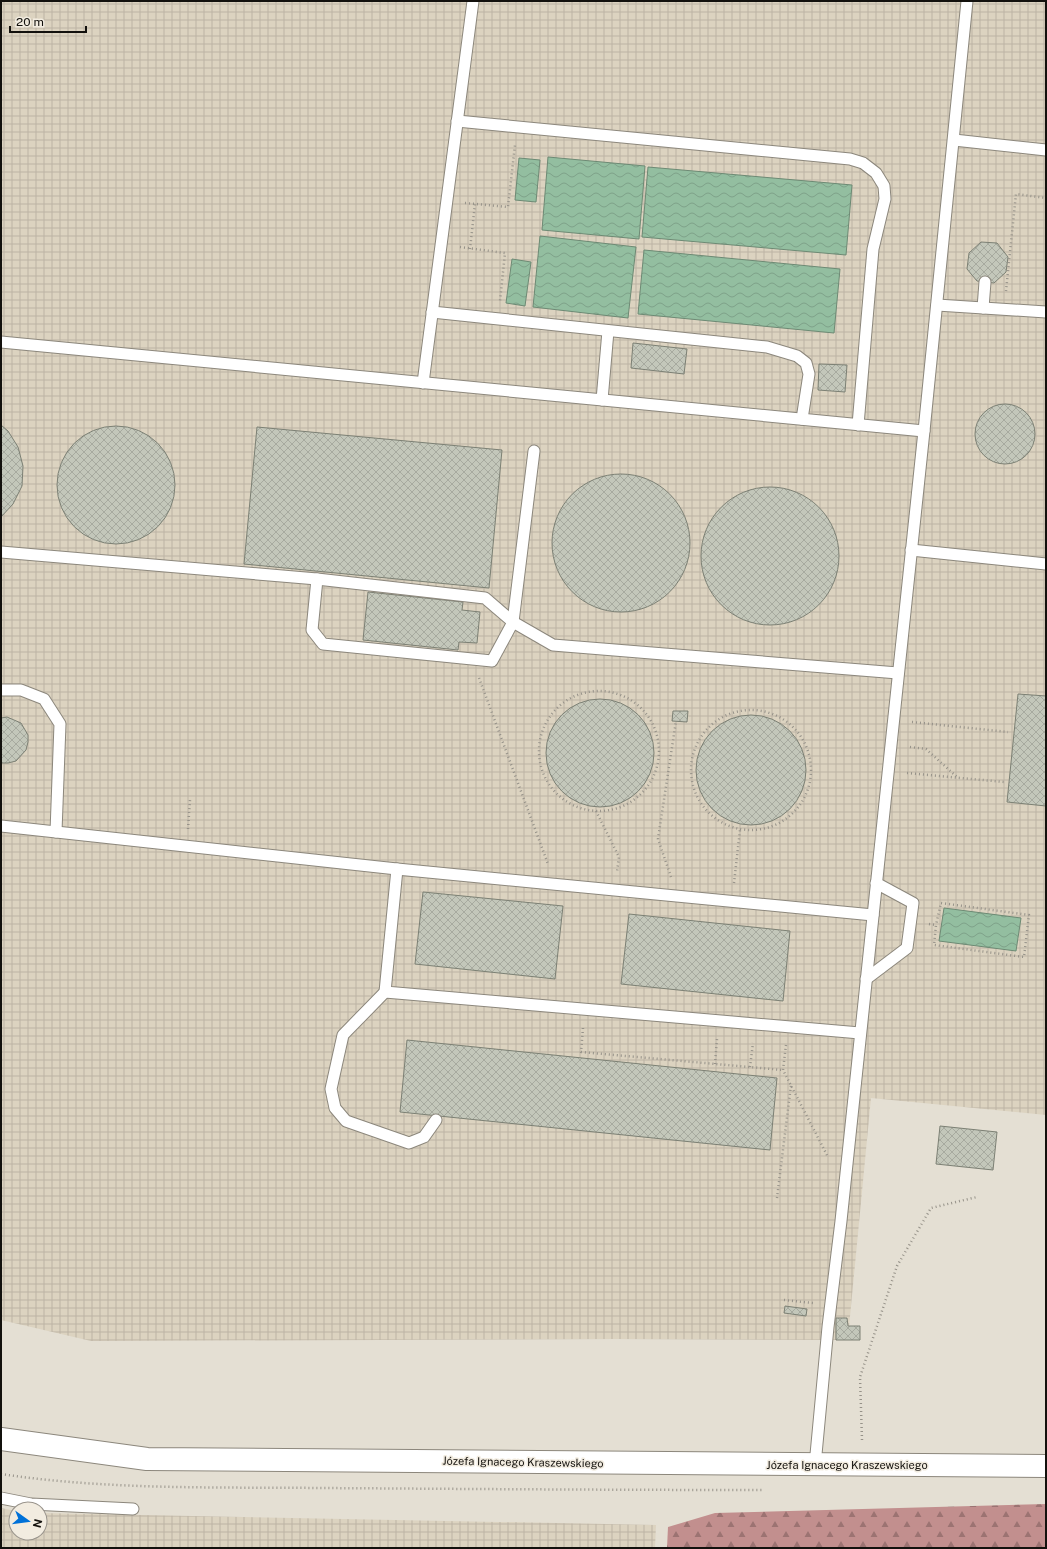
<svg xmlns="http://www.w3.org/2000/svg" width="1047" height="1549" font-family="'Public Sans',sans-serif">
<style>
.industrial{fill:url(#industrial-grid)}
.forest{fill:url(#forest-firs)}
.water{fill:url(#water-waves);stroke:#6d8a74}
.building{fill:url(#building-cross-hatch);stroke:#7c8074}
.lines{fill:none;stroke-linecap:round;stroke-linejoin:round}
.lane-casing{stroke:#8c877c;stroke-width:13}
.secondary-casing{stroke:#8c877c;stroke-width:24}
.path{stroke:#969289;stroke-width:2.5;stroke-dasharray:1 3;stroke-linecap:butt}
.lane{stroke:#fff;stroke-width:11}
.secondary{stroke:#fff;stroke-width:22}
.labels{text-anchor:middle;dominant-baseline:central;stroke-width:3;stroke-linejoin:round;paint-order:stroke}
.street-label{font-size:11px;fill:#13110d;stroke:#f2ece0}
</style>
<defs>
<pattern id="industrial-grid" width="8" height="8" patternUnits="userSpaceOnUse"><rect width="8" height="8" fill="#dcd3c0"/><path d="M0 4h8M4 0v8" fill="none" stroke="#bcb4a4"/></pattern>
<pattern id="forest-firs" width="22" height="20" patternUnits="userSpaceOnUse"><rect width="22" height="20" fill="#c28f8e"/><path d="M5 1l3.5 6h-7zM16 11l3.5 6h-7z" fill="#9c7372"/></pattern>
<pattern id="water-waves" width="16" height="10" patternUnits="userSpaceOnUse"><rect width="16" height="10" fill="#93bea0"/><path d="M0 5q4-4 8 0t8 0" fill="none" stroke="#7ea289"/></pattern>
<pattern id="building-cross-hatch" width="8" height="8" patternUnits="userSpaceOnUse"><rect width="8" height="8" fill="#c3c7ba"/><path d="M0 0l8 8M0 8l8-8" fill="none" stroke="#a7aa9f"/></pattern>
</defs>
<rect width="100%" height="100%" fill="#e4dfd3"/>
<g class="industrial">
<path d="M1 1H1046V1115L871 1098 849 1327 848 1326 847 1318H836V1340L615 1339 91 1341 1 1320Z"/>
<path d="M1 1508 16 1511V1533H40V1513L656 1525 655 1548H1Z"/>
</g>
<path class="forest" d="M1046 1504V1548H667L668 1527 715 1513Z"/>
<g class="water">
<path d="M548 157 645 166 639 239 542 230Z"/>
<path d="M519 158 540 160 536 202 515 200Z"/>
<path d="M648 167 852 185 846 255 642 237Z"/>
<path d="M540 236 636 247 628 318 533 307Z"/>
<path d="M644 250 840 269 834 333 638 314Z"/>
<path d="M512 259 531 262 525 306 506 303Z"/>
<path d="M944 908 1021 918 1016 951 939 941Z"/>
</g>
<g class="building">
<path d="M981 242 997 243 1008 257 1006 272 994 283 977 281 967 269 969 253Z"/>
<path d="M633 343 687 349 684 374 631 368Z"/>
<path d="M819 364 847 365 845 392 818 390Z"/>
<circle cx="1005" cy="434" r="30"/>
<path d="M1 425 8 431 18 447 23 466 22 486 13 504 1 517Z"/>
<circle cx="116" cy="485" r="59"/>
<path d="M257 427 502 450 489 588 244 564Z"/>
<circle cx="621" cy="543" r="69"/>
<circle cx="770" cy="556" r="69"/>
<path d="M368 592 463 602 462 610 480 612 477 643 459 642 458 650 363 640Z"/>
<path d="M1018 694 1046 696V806L1007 802Z"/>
<circle cx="600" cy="753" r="54"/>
<path d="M673 711H688L687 722 672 721Z"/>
<circle cx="751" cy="770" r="55"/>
<path d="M7 717 21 723 28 735V742L26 750 16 761 8 763H1V718Z"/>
<path d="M423 892 563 906 555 979 415 964Z"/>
<path d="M629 914 790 931 783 1001 621 984Z"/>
<path d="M407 1040 777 1078 770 1150 400 1112Z"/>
<path d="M940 1126 997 1132 993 1170 936 1164Z"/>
<path d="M785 1306 807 1309 806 1316 784 1313Z"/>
<path d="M836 1318H847L848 1326H860V1340H836Z"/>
</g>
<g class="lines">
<defs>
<g id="lane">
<path d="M457 121 850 159 863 163 876 173 884 186 885 199 873 249 858 425"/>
<path d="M954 140 1046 150"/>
<path d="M937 305 1046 312"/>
<path d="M983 308 985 282"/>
<path d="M432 312 767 347 797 356 806 363 809 374 802 419"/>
<path d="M1 342 924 431 841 1221 828 1327 815 1465"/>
<path d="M423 383 473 1"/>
<path d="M602 400 608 331"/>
<path d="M924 431 967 1"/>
<path d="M911 550 1046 564"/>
<path d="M1 552 317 579 485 598 513 622 553 645 898 673"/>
<path d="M317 579 312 630 323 644 492 661 513 622 534 451"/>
<path d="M1 690H21L44 699 60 724 56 832"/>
<path d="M1 826 397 869 873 915"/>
<path d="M397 869 385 992 860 1033"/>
<path d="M866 979 907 948 913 903 876 883"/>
<path d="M385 992 343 1035 331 1089 335 1108 346 1121 409 1143 424 1137 436 1120"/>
<path d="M1 1498 31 1504 133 1509"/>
</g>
<path id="secondary" d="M1 1439 147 1459 1046 1466"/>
</defs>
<use href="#lane" class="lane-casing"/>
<use href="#secondary" class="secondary-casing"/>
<g class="path">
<path d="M465 203 508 207 515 145"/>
<path d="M460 247 505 253 500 301"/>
<path d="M470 249 475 204"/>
<path d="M1006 291 1016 194 1046 198"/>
<path d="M479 678 548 864"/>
<circle cx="599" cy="751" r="60"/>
<circle cx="751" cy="770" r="60"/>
<path d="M912 722 1008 732"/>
<path d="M910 747 926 749 957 777"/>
<path d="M907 773 1004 782"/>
<path d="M596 811 619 857 617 872"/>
<path d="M188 829 190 800"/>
<path d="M671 877 658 839 676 721"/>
<path d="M734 883 740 830"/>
<path d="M929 924 936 925 934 945 1024 957 1029 915 941 903 936 925"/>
<path d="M583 1028 581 1052 783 1070"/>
<path d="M786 1045 783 1070 828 1157"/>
<path d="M715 1064 717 1039"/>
<path d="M750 1067 753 1043"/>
<path d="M777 1198 791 1085"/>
<path d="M784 1300 813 1303"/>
<path d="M862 1440 860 1377 897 1266 931 1208 977 1197"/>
<path d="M1 1474C107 1490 215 1487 322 1488 469 1489 616 1490 764 1490"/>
</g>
<use href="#lane" class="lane"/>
<use href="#secondary" class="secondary"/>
</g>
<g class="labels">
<g class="street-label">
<text transform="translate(523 1462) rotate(1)">Józefa Ignacego Kraszewskiego</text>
<text x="847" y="1465">Józefa Ignacego Kraszewskiego</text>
</g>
</g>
<rect width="1047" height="1549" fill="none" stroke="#13110d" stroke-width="4"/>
<g transform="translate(28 1521) rotate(104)"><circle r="19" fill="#f2ece0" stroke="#99948c"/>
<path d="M0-3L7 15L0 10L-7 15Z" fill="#0071d8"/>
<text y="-6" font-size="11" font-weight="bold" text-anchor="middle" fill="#13110d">N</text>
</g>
<path d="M10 26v6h76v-6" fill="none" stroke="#13110d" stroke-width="2"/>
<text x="16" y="26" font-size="12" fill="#13110d" stroke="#f2ece0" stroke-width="3" paint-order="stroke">20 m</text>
</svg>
